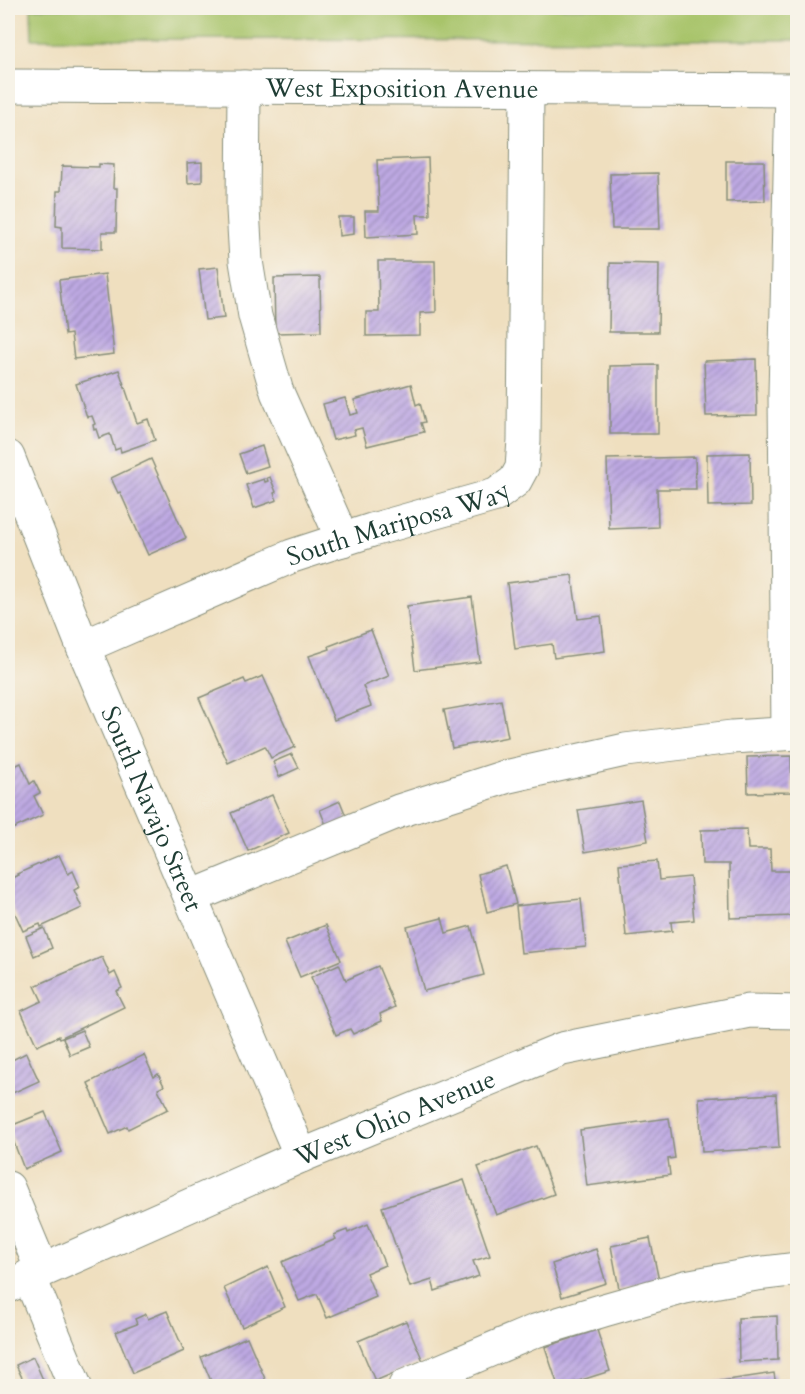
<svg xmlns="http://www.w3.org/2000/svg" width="805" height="1394" font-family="Cardo,serif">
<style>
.green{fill:#a8c46b;stroke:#648050;stroke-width:1.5}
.building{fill:url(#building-hatch)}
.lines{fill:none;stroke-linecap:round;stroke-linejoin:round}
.minor-casing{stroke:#878e7a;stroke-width:35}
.minor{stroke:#fff;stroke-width:33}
.labels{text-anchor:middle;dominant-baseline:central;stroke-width:6;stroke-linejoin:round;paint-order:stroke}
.street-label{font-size:26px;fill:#1f3d34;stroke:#f7f3e8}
</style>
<defs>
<pattern id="building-hatch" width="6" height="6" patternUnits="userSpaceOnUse" patternTransform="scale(1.5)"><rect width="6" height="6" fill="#bea9e3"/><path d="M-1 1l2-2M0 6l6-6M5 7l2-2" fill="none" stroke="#9a8bb9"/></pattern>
</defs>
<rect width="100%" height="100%" fill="#f7f3e8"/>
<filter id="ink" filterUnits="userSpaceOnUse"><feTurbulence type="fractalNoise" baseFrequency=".0167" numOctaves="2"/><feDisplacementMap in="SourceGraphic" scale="12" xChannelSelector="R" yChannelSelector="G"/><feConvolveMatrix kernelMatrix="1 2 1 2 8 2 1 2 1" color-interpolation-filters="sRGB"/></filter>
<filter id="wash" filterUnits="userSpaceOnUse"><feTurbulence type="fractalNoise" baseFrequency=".008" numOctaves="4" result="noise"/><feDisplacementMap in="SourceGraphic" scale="24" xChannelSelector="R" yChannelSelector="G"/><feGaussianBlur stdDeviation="1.35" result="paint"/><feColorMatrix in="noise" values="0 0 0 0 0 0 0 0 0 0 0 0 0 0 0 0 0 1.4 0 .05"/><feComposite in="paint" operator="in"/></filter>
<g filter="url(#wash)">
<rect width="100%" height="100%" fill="#efdfbf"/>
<path class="green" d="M31 8H797L798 40 32 39Z"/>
<g id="blocks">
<g class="building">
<path d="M428 158 430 215H417L418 234 366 237 365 211H379L377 160Z"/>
<path d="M726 161H764L765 201 726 202Z"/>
<path d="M202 162V182L188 183 187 163Z"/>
<path d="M99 164 114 165 113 188H117L116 232H102V249L62 248V227L56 226 57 191H61L62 166 99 167Z"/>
<path d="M658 173 660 229H612L610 174Z"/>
<path d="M338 217H354V234L339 236Z"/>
<path d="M378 261H435L436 312 420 313V335L366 336V312H379Z"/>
<path d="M610 263 659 264 658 332H609Z"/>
<path d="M218 267 224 318 205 320 199 269Z"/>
<path d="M105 274 114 354 74 359 71 334 65 335 59 280Z"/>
<path d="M320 277 321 332 275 333 274 278Z"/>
<path d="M756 359 757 415 706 416 704 361Z"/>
<path d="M658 365V434H610V366Z"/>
<path d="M119 370 137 423 148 419 155 440 121 452 120 448 115 450 110 434 99 438 96 429 94 430 93 425 95 424 92 416 87 417 76 384Z"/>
<path d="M411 384 416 405 420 403 425 422 421 423 424 432 367 446 362 428 354 430 355 435 333 440 323 404 345 398 350 415 358 413 354 400Z"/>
<path d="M262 446 268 466 246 473 239 454Z"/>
<path d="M750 453 751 505 708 506 707 454Z"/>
<path d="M695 457 696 489H657L658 527 609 529 607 459Z"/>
<path d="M151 459 186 538 148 555 120 492 118 493 111 478Z"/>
<path d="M270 477 276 492 274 493 277 500 254 508 246 485 264 479 265 482 268 481 267 478Z"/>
<path d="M572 575 578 619 601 616 605 651 554 658 552 644 515 649 507 583Z"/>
<path d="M472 597 480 662 415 670 407 606Z"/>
<path d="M371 630 389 676 363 686 371 706 334 720 309 656 330 649 329 646Z"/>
<path d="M263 676 295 747 271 758 265 746 228 763 199 698 244 679 246 683Z"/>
<path d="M501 700 508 737 452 748 444 710Z"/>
<path d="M292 754 299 768 279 777 273 762Z"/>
<path d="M791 756 792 792 748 793 747 757Z"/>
<path d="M21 763 30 784 34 781 40 793 34 796 43 815 8 831V769Z"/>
<path d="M272 795 289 833 248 851 231 813Z"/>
<path d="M641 800 648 841 585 852 578 810Z"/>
<path d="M340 801 348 821 328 830 320 810Z"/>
<path d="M747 829 748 849H770L771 871H795L796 916 730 918 729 864H702L701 830Z"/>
<path d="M59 855 68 874 73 871 80 887 74 890 82 908 41 927 40 924 23 931 8 898V880L18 875 17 874Z"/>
<path d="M657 861 659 880 690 877 694 920 671 922 672 931 626 936 619 864Z"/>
<path d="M506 866 516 904 487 912 478 874Z"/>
<path d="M581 899 586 947 521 953 516 906Z"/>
<path d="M442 918 446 933 471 926 484 975 424 991 407 927Z"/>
<path d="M326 925 341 960 300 977 285 942Z"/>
<path d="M44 928 52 948 34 956 26 936Z"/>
<path d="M102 957 110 975 115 972 122 988 116 991 124 1007 60 1038 59 1036 37 1046 21 1011 42 1001 35 986Z"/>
<path d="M339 964 346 980 378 966 395 1007 380 1014 382 1021 353 1034 350 1029 336 1035 311 977Z"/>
<path d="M82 1030 89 1047 70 1055 63 1038Z"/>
<path d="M26 1053 39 1081 8 1095V1062Z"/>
<path d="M144 1055 154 1077 158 1074 164 1086 158 1089 168 1109 128 1129 127 1126 110 1134 88 1083Z"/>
<path d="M776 1094 779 1148 702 1152 699 1098Z"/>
<path d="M45 1112 62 1152 24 1169 8 1127Z"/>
<path d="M669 1118 675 1158 668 1159 670 1175 587 1186 580 1130Z"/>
<path d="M536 1146 554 1194 496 1215 478 1167Z"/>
<path d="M464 1180 490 1256 473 1261 479 1276 435 1291 432 1280 410 1287 382 1207Z"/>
<path d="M368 1224 385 1265 366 1273 376 1297 327 1318 317 1294 299 1301 282 1262 336 1239 334 1235 347 1230 348 1233Z"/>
<path d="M650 1238 659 1281 619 1289 611 1246Z"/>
<path d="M596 1249 606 1283 562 1297 552 1264Z"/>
<path d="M268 1267 285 1307 242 1327 224 1288Z"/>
<path d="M167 1311 184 1351 133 1373 116 1332 137 1324 135 1319 146 1314 148 1319Z"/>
<path d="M777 1316 778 1360 739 1362 738 1318Z"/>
<path d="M406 1321 423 1361 375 1381 358 1341Z"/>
<path d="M597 1330 610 1371 563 1386H558L545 1347Z"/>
<path d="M247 1337 266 1381 253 1386H213L201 1357Z"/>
<path d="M33 1357 44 1382 33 1386H26L16 1365Z"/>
<path d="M774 1373 776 1386H708L707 1383Z"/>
</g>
</g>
</g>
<g filter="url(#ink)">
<use href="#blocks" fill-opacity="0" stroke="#878e7a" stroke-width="1.5"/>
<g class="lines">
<defs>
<g id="minor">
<path id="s1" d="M8 86 798 90"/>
<path d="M244 87 243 209 246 261 255 316 277 392 343 540"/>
<path id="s2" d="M8 457 83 647 301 1156"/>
<path id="s3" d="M83 647 292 556 372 530 496 495 515 481 522 468 524 440 527 89"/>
<path d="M788 733 785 394 792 90"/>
<path d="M191 897 399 811 505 777 625 750 732 737 798 733"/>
<path d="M8 1188 42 1270"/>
<path d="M29 1276 75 1386"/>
<path id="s4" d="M8 1286 301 1156 562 1049 749 1011 798 1012"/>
<path d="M405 1386 535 1331 604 1310 685 1287 756 1274 798 1269"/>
</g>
</defs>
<use href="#minor" class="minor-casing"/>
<use href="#minor" class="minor"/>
</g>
</g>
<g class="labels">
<g class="street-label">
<text stroke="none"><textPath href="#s1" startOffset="394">West Exposition Avenue</textPath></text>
<text stroke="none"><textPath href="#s3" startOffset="339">South Mariposa Way</textPath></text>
<text stroke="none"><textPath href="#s2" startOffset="380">South Navajo Street</textPath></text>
<text stroke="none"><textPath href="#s4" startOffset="422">West Ohio Avenue</textPath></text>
</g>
</g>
<rect width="805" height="1394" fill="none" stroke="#f7f3e8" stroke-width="30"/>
</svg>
